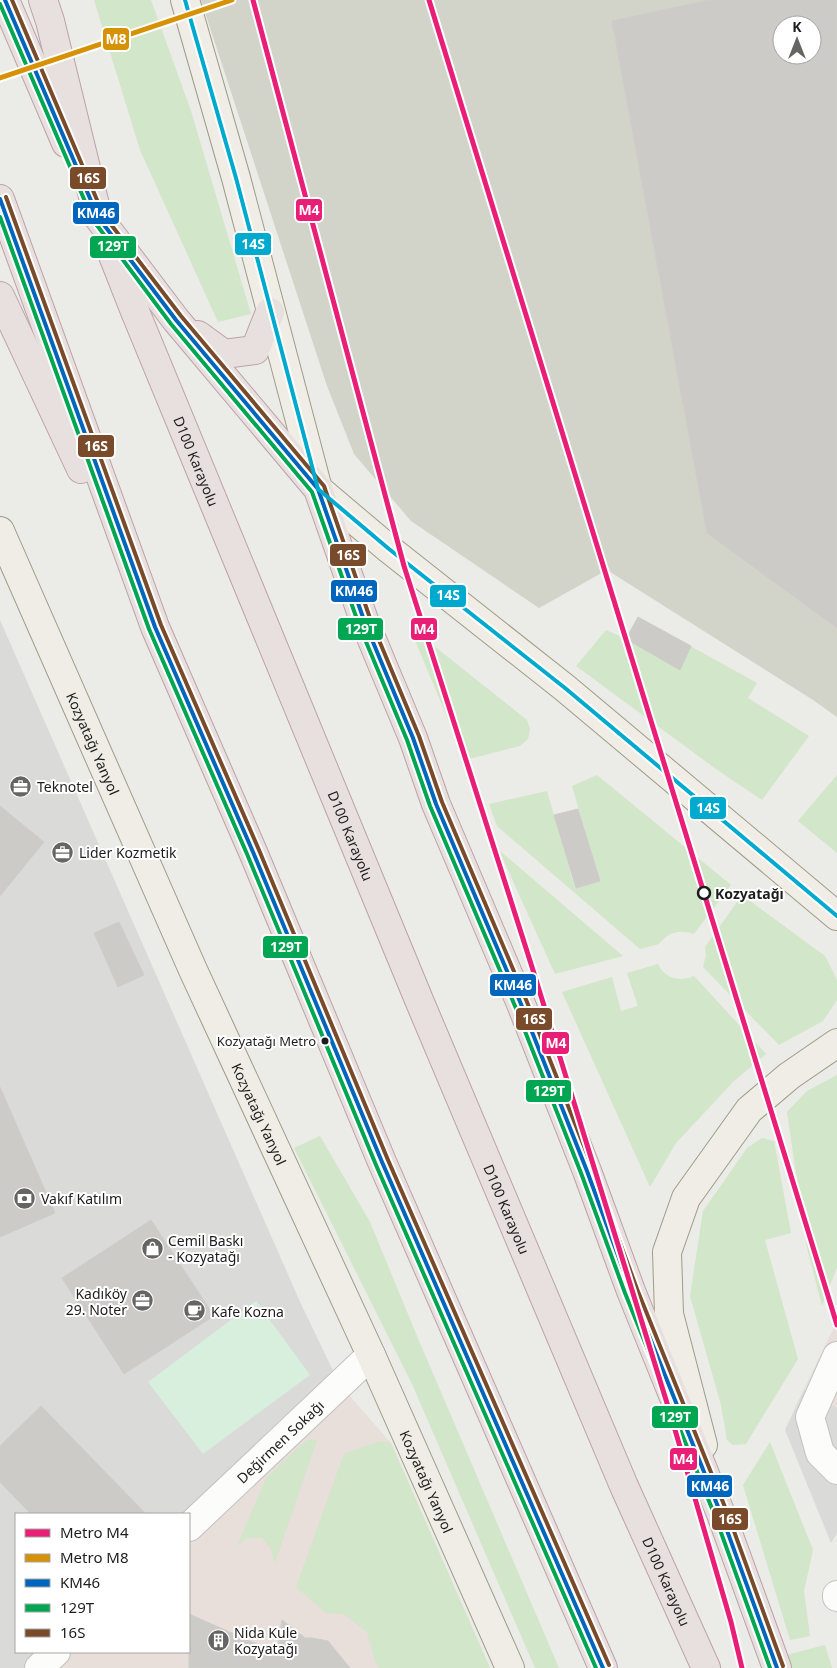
<svg xmlns="http://www.w3.org/2000/svg" width="837" height="1668" font-family="'Noto Sans',sans-serif">
<style>
.residential{fill:#dadad8}
.commercial{fill:#e8deda}
.construction{fill:#d2d4c9;fill-rule:evenodd}
.grass{fill:#d2e6c9}
.park{fill:#d7efdc}
.building{fill:#cccbc8;stroke:#cecdc9;fill-rule:evenodd}
.lines{fill:none;stroke-linecap:round;stroke-linejoin:round}
.minor-casing{stroke:#c2c2c0;stroke-width:30}
.major-casing{stroke:#9e9c87;stroke-width:30}
.highway-casing{stroke:#bca2a4;stroke-width:30}
.minor{stroke:#fcfcfb;stroke-width:28}
.major{stroke:#efede5;stroke-width:28}
.highway{stroke:#e8e0df;stroke-width:28}
.bus-1-casing{stroke:#fff;stroke-width:8}
.bus-2-casing{stroke:#fff;stroke-width:8}
.bus-3-casing{stroke:#fff;stroke-width:8}
.bus-4-casing{stroke:#fff;stroke-width:8}
.bus-1{stroke:#0065bd;stroke-width:4}
.bus-2{stroke:#00a651;stroke-width:4}
.bus-3{stroke:#7a4b2a;stroke-width:4}
.bus-4{stroke:#00a9ce;stroke-width:4}
.metro-1-casing{stroke:#fff;stroke-width:9}
.metro-2-casing{stroke:#fff;stroke-width:9}
.metro-1{stroke:#e91e76;stroke-width:5}
.metro-2{stroke:#d69104;stroke-width:5}
.stop-dot{fill:#fff;stroke:#1d1d1d;stroke-width:2.5}
.bus-dot{fill:#1d1d1d;stroke:#fff;stroke-width:2}
.labels{text-anchor:middle;dominant-baseline:central;stroke-width:4;stroke-linejoin:round;paint-order:stroke}
.bus-label{font-size:13px;fill:#1d1d1d;stroke:#fff;text-anchor:end}
.street-label{font-size:14px;fill:#1d1d1d;stroke:#fff}
.poi-label{font-size:14px;fill:#1d1d1d;stroke:#fff;text-anchor:start}
.stop-label{font-size:14px;font-weight:bold;fill:#1d1d1d;stroke:#fff;text-anchor:start}
.line-badge{stroke:#fff;stroke-width:2}
.badge-label{font-size:14px;text-anchor:middle;font-weight:bold;fill:#fff}
</style>
<rect width="100%" height="100%" fill="#ebebe7"/>
<g class="residential">
<path d="M0 620 301 1304 340 1385 189 1514H16V1652H63L46 1668H0Z"/>
<path d="M804 1389 837 1408V1533L831 1543 785 1430Z"/>
</g>
<g class="commercial">
<path d="M837 1321V1408L804 1389Z"/>
<path d="M340 1385 391 1443 490 1668H46L63 1652H189V1531Z"/>
</g>
<path class="construction" d="M201 0H837V717L813 700 607 570 539 608 411 521 354 454 327 386ZM782 25H812V55H782Z"/>
<g class="grass">
<path d="M94 0H151L191 111 251 314 218 322 140 150Z"/>
<path d="M638 617 757 683 748 698 809 736 762 800 716 769 576 666 606 630 626 639Z"/>
<path d="M409 626 527 720 530 729 528 739 520 746 465 760Z"/>
<path d="M597 775 731 885 694 934C679 929 668 932 659 944L640 949 497 826 489 804 547 791 575 888 600 881 572 786Z"/>
<path d="M837 775V853L798 821Z"/>
<path d="M499 850 623 956 555 974Z"/>
<path d="M742 895 825 956 837 980V1000L823 1021 779 1045 703 967 706 955 705 947Z"/>
<path d="M658 964C665 979 680 982 694 976L766 1054 734 1081 676 1143 650 1187 562 992 612 977 621 1011 638 1006 627 973Z"/>
<path d="M837 1075V1267L822 1306 807 1248 787 1112 807 1091Z"/>
<path d="M320 1136 370 1222 417 1336 559 1668H535L412 1384 294 1148Z"/>
<path d="M762 1138 774 1141 791 1233 765 1240 798 1359 746 1444 733 1445 727 1440 721 1405 690 1296 703 1211 747 1148Z"/>
<path d="M308 1439 317 1440 275 1563 271 1549 262 1538H247L237 1546 266 1478Z"/>
<path d="M380 1441 391 1443 490 1668H379L375 1661 367 1632 344 1614 326 1613 296 1587 344 1454Z"/>
<path d="M770 1442 813 1550 804 1591 810 1636 790 1640 743 1485Z"/>
<path d="M825 1645 832 1668H791L786 1655Z"/>
</g>
<path class="park" d="M256 1301 310 1375 203 1454 148 1382Z"/>
<g class="building">
<path d="M709 0H837V628L707 533 612 21ZM782 25H812V55H782Z"/>
<path d="M638 617 691 646 680 670 626 639Z"/>
<path d="M0 806 44 842 0 896Z"/>
<path d="M578 809 600 881 576 888 554 815Z"/>
<path d="M119 922 144 975 118 987 94 933Z"/>
<path d="M0 1087 55 1213 0 1237Z"/>
<path d="M151 1220 214 1316 124 1374 62 1278Z"/>
<path d="M41 1406 146 1514H31L0 1482V1446Z"/>
<path d="M189 1614 277 1653 282 1620 305 1638H312L328 1641 350 1668H189Z"/>
</g>
<g class="lines">
<defs>
<g id="minor">
<path d="M837 1356 810 1417 820 1453 837 1470"/>
<path id="s1" d="M189 1527 371 1355"/>
<path d="M837 1595V1597"/>
<path d="M39 1668 56 1652"/>
</g>
<g id="major">
<path d="M185 0 236 178 318 489 389 549 565 688 837 916"/>
<path id="s2" d="M0 531 193 970 371 1355 510 1668"/>
<path d="M703 1445 669 1314 667 1252 686 1198 749 1110 789 1076 837 1043"/>
</g>
<g id="highway">
<path d="M5 0 66 143"/>
<path d="M43 0 50 21 98 217 176 320 318 489 365 623 413 738 436 804 521 1004 587 1171 631 1291 721 1514 777 1668"/>
<path d="M0 199 155 627 253 852 382 1162 603 1668"/>
<path id="s3" d="M110 248 134 309 419 1000 624 1486 706 1668"/>
<path d="M0 296 81 469"/>
<path d="M198 335 224 354 255 350 270 312"/>
</g>
</defs>
<use href="#minor" class="minor-casing"/>
<use href="#major" class="major-casing"/>
<use href="#highway" class="highway-casing"/>
<use href="#minor" class="minor"/>
<use href="#major" class="major"/>
<use href="#highway" class="highway"/>
<defs>
<g id="bus-1">
<path d="M5 0 98 217 176 320 318 489 365 623 413 738 436 804 521 1004 587 1171 631 1291 721 1514 777 1668"/>
<path d="M0 199 155 627 253 852 382 1162 603 1668"/>
</g>
<g id="bus-2">
<path d="M0 4 93 220 171 324 312 492 359 625 407 740 430 806 515 1006 581 1173 625 1293 715 1516 770 1668"/>
<path d="M0 217 149 629 247 854 376 1165 596 1668"/>
</g>
<g id="bus-3">
<path d="M12 0 103 214 181 316 324 486 371 621 419 736 442 802 527 1002 593 1169 637 1289 727 1512 783 1666"/>
<path d="M6 197 161 625 259 850 388 1160 609 1665"/>
</g>
<g id="bus-4">
<path d="M185 0 236 178 318 489"/>
<path d="M318 489 389 549 565 688 837 916"/>
</g>
</defs>
<use href="#bus-1" class="bus-1-casing"/>
<use href="#bus-2" class="bus-2-casing"/>
<use href="#bus-3" class="bus-3-casing"/>
<use href="#bus-4" class="bus-4-casing"/>
<use href="#bus-1" class="bus-1"/>
<use href="#bus-2" class="bus-2"/>
<use href="#bus-3" class="bus-3"/>
<use href="#bus-4" class="bus-4"/>
<defs>
<g id="metro-1">
<path d="M253 0 404 566 532 967 671 1416 731 1622 742 1668"/>
<path d="M429 0 837 1325"/>
</g>
<path id="metro-2" d="M0 78 232 0"/>
</defs>
<use href="#metro-1" class="metro-1-casing"/>
<use href="#metro-2" class="metro-2-casing"/>
<use href="#metro-1" class="metro-1"/>
<use href="#metro-2" class="metro-2"/>
</g>
<defs>
<symbol id="office-disc" viewBox="-11 -11 22 22"><circle r="9.5" fill="#656564" stroke="#fff"/><path d="M-6-3h4V-5.5h4V-3h4V5H-6ZM-1-4.5V-3h2v-1.5ZM-6 0V1H6V0Z" fill="#fff"/></symbol>
<symbol id="bank-disc" viewBox="-11 -11 22 22"><circle r="9.5" fill="#656564" stroke="#fff"/><path d="M-6-4H6V4H-6ZM0-2.3a2.3 2.3 0 1 0 0 4.6a2.3 2.3 0 1 0 0-4.6Z" fill="#fff"/></symbol>
<symbol id="shop-disc" viewBox="-11 -11 22 22"><circle r="9.5" fill="#656564" stroke="#fff"/><path d="M-5-2.5h2.3a2.7 3.5 0 0 1 5.4 0H5L5.5 6h-11ZM-1.5-2.5h3a1.5 2.3 0 0 0-3 0Z" fill="#fff"/></symbol>
<symbol id="cafe-disc" viewBox="-11 -11 22 22"><circle r="9.5" fill="#656564" stroke="#fff"/><path d="M-5.5-4.5H6V0H3Q3 3.5 0 3.5H-2.5Q-5.5 3.5-5.5 0ZM3-3.2v2h1.7v-2ZM-6 4.5H4V6H-6Z" fill="#fff"/></symbol>
<symbol id="building-disc" viewBox="-11 -11 22 22"><circle r="9.5" fill="#656564" stroke="#fff"/><path d="M-4-6H4V6H1V3H-1V6H-4ZM-2.5-4.3h1.7v1.8h-1.7ZM.8-4.3h1.7v1.8H.8ZM-2.5-1h1.7V.8h-1.7ZM.8-1h1.7V.8H.8Z" fill="#fff"/></symbol>
</defs>
<g fill-rule="evenodd">
<use href="#office-disc" x="8" y="774" width="25" height="25"/>
<use href="#office-disc" x="50" y="840" width="25" height="25"/>
<use href="#bank-disc" x="12" y="1186" width="25" height="25"/>
<use href="#shop-disc" x="140" y="1236" width="25" height="25"/>
<use href="#office-disc" x="130" y="1288" width="25" height="25"/>
<use href="#cafe-disc" x="182" y="1298" width="25" height="25"/>
<use href="#building-disc" x="206" y="1628" width="25" height="25"/>
</g>
<circle class="stop-dot" cx="704" cy="893" r="6"/>
<circle class="bus-dot" cx="325" cy="1041" r="4.5"/>
<g class="labels">
<g class="bus-label">
<text x="316" y="1041">Kozyatağı Metro</text>
</g>
<g class="street-label">
<text stroke="none"><textPath href="#s3" startOffset="230">D100 Karayolu</textPath></text>
<text stroke="none"><textPath href="#s2" startOffset="232">Kozyatağı Yanyol</textPath></text>
<text stroke="none"><textPath href="#s3" startOffset="635">D100 Karayolu</textPath></text>
<text stroke="none"><textPath href="#s2" startOffset="638">Kozyatağı Yanyol</textPath></text>
<text stroke="none"><textPath href="#s3" startOffset="1040">D100 Karayolu</textPath></text>
<text stroke="none"><textPath href="#s1" startOffset="125">Değirmen Sokağı</textPath></text>
<text stroke="none"><textPath href="#s2" startOffset="1042">Kozyatağı Yanyol</textPath></text>
<text stroke="none"><textPath href="#s3" startOffset="1445">D100 Karayolu</textPath></text>
</g>
<g class="poi-label">
<text x="37" y="786">Teknotel</text>
<text x="79" y="852">Lider Kozmetik</text>
<text x="41" y="1198">Vakıf Katılım</text>
<text x="168" y="1240">Cemil Baskı<tspan x="168" dy="16">- Kozyatağı</tspan></text>
<text x="127" y="1293" text-anchor="end">Kadıköy<tspan x="127" dy="16">29. Noter</tspan></text>
<text x="211" y="1311">Kafe Kozna</text>
<text x="234" y="1632">Nida Kule<tspan x="234" dy="16">Kozyatağı</tspan></text>
</g>
<g class="stop-label">
<text x="715" y="893">Kozyatağı</text>
</g>
</g>
<g class="line-badge">
<rect x="102" y="27" width="28" height="24" rx="5" fill="#d69104"/>
<rect x="69" y="166" width="38" height="24" rx="5" fill="#7a4b2a"/>
<rect x="295" y="198" width="28" height="24" rx="5" fill="#e91e76"/>
<rect x="72" y="201" width="48" height="24" rx="5" fill="#0065bd"/>
<rect x="234" y="232" width="38" height="24" rx="5" fill="#00a9ce"/>
<rect x="89" y="235" width="48" height="24" rx="5" fill="#00a651"/>
<rect x="77" y="434" width="38" height="24" rx="5" fill="#7a4b2a"/>
<rect x="329" y="543" width="38" height="24" rx="5" fill="#7a4b2a"/>
<rect x="330" y="579" width="48" height="24" rx="5" fill="#0065bd"/>
<rect x="429" y="584" width="38" height="24" rx="5" fill="#00a9ce"/>
<rect x="410" y="617" width="28" height="24" rx="5" fill="#e91e76"/>
<rect x="337" y="617" width="47" height="24" rx="5" fill="#00a651"/>
<rect x="689" y="796" width="38" height="24" rx="5" fill="#00a9ce"/>
<rect x="262" y="935" width="47" height="24" rx="5" fill="#00a651"/>
<rect x="489" y="973" width="48" height="24" rx="5" fill="#0065bd"/>
<rect x="515" y="1007" width="38" height="24" rx="5" fill="#7a4b2a"/>
<rect x="541" y="1031" width="29" height="24" rx="5" fill="#e91e76"/>
<rect x="525" y="1079" width="47" height="24" rx="5" fill="#00a651"/>
<rect x="651" y="1405" width="48" height="24" rx="5" fill="#00a651"/>
<rect x="669" y="1447" width="29" height="24" rx="5" fill="#e91e76"/>
<rect x="686" y="1474" width="47" height="24" rx="5" fill="#0065bd"/>
<rect x="711" y="1507" width="38" height="24" rx="5" fill="#7a4b2a"/>
</g>
<g class="badge-label">
<text x="116" y="44">M8</text>
<text x="88" y="183">16S</text>
<text x="309" y="215">M4</text>
<text x="96" y="218">KM46</text>
<text x="253" y="249">14S</text>
<text x="113" y="251">129T</text>
<text x="96" y="451">16S</text>
<text x="348" y="560">16S</text>
<text x="354" y="596">KM46</text>
<text x="448" y="600">14S</text>
<text x="424" y="634">M4</text>
<text x="361" y="634">129T</text>
<text x="708" y="813">14S</text>
<text x="286" y="952">129T</text>
<text x="513" y="990">KM46</text>
<text x="534" y="1024">16S</text>
<text x="556" y="1048">M4</text>
<text x="549" y="1096">129T</text>
<text x="675" y="1422">129T</text>
<text x="683" y="1464">M4</text>
<text x="710" y="1491">KM46</text>
<text x="730" y="1524">16S</text>
</g>
<rect x="15" y="1513" width="175" height="140" fill="#ffffff" stroke="#a5a5a5"/>
<rect x="25" y="1529" width="25" height="8" fill="#e91e76" stroke="#a5a5a5"/>
<text x="60" y="1538" font-size="15" fill="#1d1d1d">Metro M4</text>
<rect x="25" y="1554" width="25" height="8" fill="#d69104" stroke="#a5a5a5"/>
<text x="60" y="1563" font-size="15" fill="#1d1d1d">Metro M8</text>
<rect x="25" y="1579" width="25" height="8" fill="#0065bd" stroke="#a5a5a5"/>
<text x="60" y="1588" font-size="15" fill="#1d1d1d">KM46</text>
<rect x="25" y="1604" width="25" height="8" fill="#00a651" stroke="#a5a5a5"/>
<text x="60" y="1613" font-size="15" fill="#1d1d1d">129T</text>
<rect x="25" y="1629" width="25" height="8" fill="#7a4b2a" stroke="#a5a5a5"/>
<text x="60" y="1638" font-size="15" fill="#1d1d1d">16S</text>
<g transform="translate(797 40)"><circle r="24" fill="#ffffff" stroke="#a5a5a5"/>
<path d="M0-4L9 19L0 12L-9 19Z" fill="#656564"/>
<text y="-8" font-size="14" font-weight="bold" text-anchor="middle" fill="#1d1d1d">K</text>
</g>
</svg>
